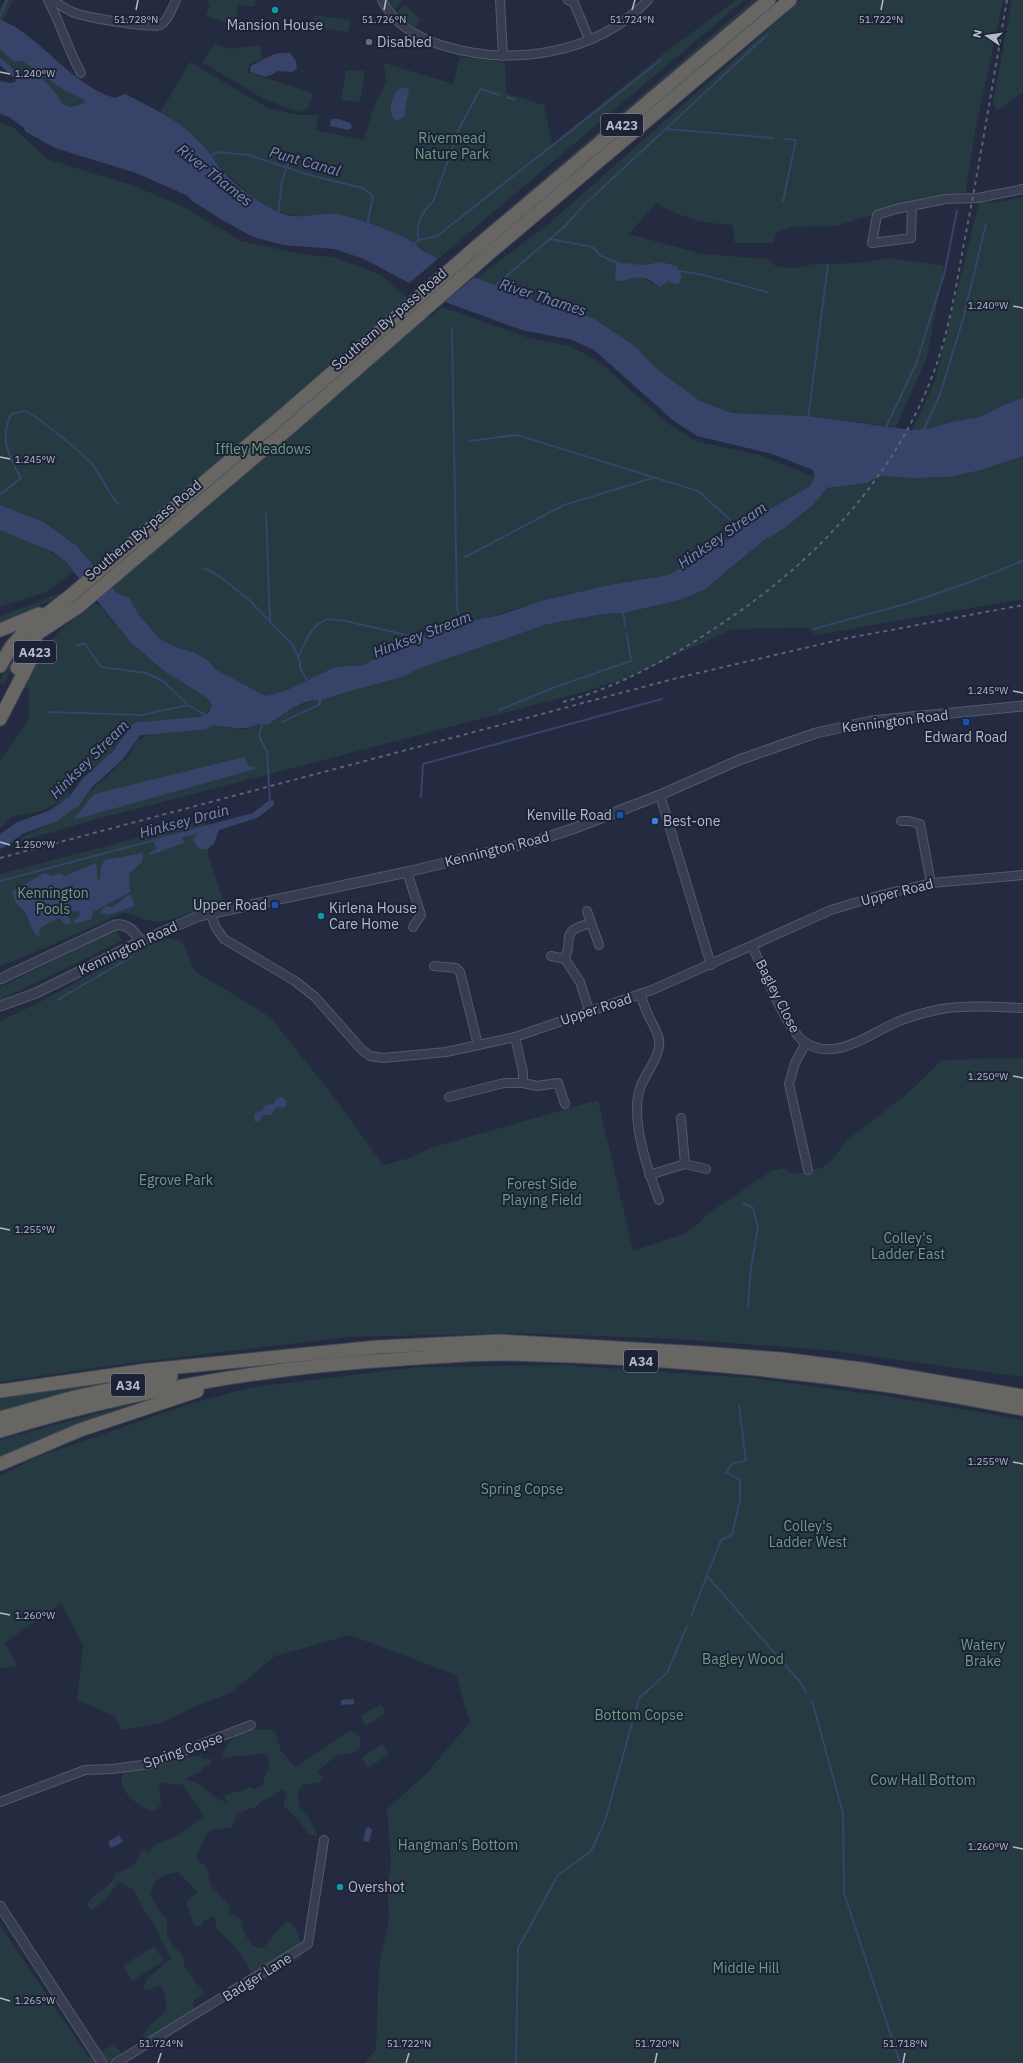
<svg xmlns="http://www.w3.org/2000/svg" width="1023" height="2063" font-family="'IBM Plex Sans',sans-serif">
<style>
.green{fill:#263a42;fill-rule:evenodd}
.water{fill:#374369}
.pier{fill:#242b41}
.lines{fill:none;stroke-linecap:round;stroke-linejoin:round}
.stream{stroke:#374369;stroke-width:2}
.river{stroke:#374369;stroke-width:13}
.minor-casing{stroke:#53596b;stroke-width:10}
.tertiary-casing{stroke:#53596b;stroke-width:11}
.trunk-casing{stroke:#404658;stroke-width:15}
.minor{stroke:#383e51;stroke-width:8}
.tertiary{stroke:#383e51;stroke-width:9}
.trunk{stroke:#676663;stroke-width:13}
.rail{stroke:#5a6178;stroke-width:2;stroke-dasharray:4 4;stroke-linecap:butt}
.ticks{fill:none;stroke:#b5bacb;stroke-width:1.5}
.culture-dot{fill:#0f9aa8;stroke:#1d2336;stroke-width:1.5}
.service-dot{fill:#5c6f8a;stroke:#1d2336;stroke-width:1.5}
.transit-dot{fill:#1a4fb4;stroke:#1d2336;stroke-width:1.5}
.shop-dot{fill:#3f7fe0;stroke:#1d2336;stroke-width:1.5}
.labels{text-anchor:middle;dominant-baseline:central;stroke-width:4;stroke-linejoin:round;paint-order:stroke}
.shield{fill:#1d2336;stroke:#878d9e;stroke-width:1}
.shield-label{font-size:13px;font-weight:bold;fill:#b5bacb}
.poi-label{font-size:14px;fill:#b5bacb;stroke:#1d2336;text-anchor:start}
.park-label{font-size:14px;fill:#6b9e80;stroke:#1d2336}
.street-label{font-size:14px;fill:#b5bacb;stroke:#1d2336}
.water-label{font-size:15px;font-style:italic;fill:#7c89b4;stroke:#1d2336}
.ticks-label{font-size:10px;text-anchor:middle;fill:#b5bacb;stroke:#1d2336;stroke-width:4;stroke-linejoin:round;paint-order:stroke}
</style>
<rect width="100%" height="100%" fill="#242b41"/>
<g class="green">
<path d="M4 0H13L3 20 0 19V9Z"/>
<path d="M208 0H256L254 7 238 5 235 25 206 16 210 4 207 3Z"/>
<path d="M389 0H400L402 2 395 9Z"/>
<path d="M736 0H744L438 259 423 251 421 247 403 238 335 214 302 216 285 214 259 203 223 170 198 139 183 126 160 113 190 62 268 108 298 115H319L316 130 364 140 374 106 386 83 384 63 453 84 460 57 505 62 506 93 544 105 552 144 663 54Z"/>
<path d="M753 0H761L474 245 468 243Z"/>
<path d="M801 0H1003L975 132 965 196 900 206 836 226 793 227 777 232 773 243H735L732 225C705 224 679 217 656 203L629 234 702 254 767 259 777 267 795 268 814 264 862 263 890 258 944 266 927 357 896 427 808 416 732 413 700 401 657 369 636 347 593 318 535 301 476 278 550 223ZM616 262 643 265 661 262 669 281 659 287C645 278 631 271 616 262Z"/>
<path d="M1012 0H1023V92L997 111 993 103Z"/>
<path d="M405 4 421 21 414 27 397 12Z"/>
<path d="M314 15 350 20 348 32 312 26Z"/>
<path d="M215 44 230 49 261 45 262 59 250 63 247 72 313 93 309 107 299 112 264 99 202 62Z"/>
<path d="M0 49 14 62 22 61 65 91 85 100 83 104 71 107 63 105C53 88 46 85 33 72L22 76 0 58Z"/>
<path d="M346 70 365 71 360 102 341 100Z"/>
<path d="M0 122 14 128 47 159 134 186 182 206 241 241 307 255 334 257 381 275 430 317 442 307 526 337 570 346 598 361 669 424 696 441 763 456 814 477 810 486 753 519 721 545 668 575 609 585 541 601 395 646 364 665 335 667 287 690 266 696 215 669 209 661 193 652 173 646 160 639 139 615 132 603 125 596 118 593 77 546 44 522 0 505Z"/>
<path d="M1023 197V398L1003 405 980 417 951 422 931 428 912 430 935 381 979 202 994 203Z"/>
<path d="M1023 456V599L816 635 808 628 732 629 630 677 580 693 86 822 0 847 54 822 80 801 119 765 128 757 137 741 154 731 203 725 219 724 228 728 247 729 253 724 268 725 281 714 312 701 316 700 318 704 281 722 321 705 322 700 350 691 399 678 426 666 548 624 603 614 624 613 680 600 722 576 763 541 785 528 814 504 827 488 866 483 880 476 912 478 950 477 981 470Z"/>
<path d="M0 530C26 541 56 548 74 572L46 592 0 607Z"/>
<path d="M61 592 59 596 0 625V616L44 600Z"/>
<path d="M94 604H98L131 643 148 658 207 698 212 705 211 709 208 710 205 720 135 723 106 758 67 787 71 797 41 811 11 817 0 829V761L29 719V689L21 687 36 660 60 630Z"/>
<path d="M11 657 9 676 3 685 0 683V680Z"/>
<path d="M205 820 209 858 223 900C210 904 168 923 158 922 145 922 135 913 123 913L29 955 0 966V874Z"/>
<path d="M116 930 122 941 0 1000V987Z"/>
<path d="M160 937 182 941 195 971 270 1017 334 1097 383 1165 410 1158 430 1148 598 1100 633 1251 684 1234 697 1225 709 1213 771 1171 784 1168 793 1174 821 1168 830 1162 848 1139 907 1094 942 1060 1023 1058V1377L825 1350 677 1339 522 1333 348 1337 121 1364 0 1382V1021L36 1004Z"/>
<path d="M562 1365 750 1378 886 1396 1023 1420V2063H365L376 2049 379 1967 389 1919 387 1886 391 1864 387 1809 426 1774 470 1722 456 1675 350 1635 275 1656 231 1693 200 1704 161 1723 123 1730 114 1716 77 1700 83 1645 61 1603 5 1643 18 1666 0 1669V1476L34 1458 193 1403 253 1387 419 1367Z"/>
<path d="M102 1381V1385L0 1414V1397Z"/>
<path d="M131 1404 132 1406 30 1443 0 1458V1440Z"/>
<path d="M381 1704 386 1713 366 1726 360 1716Z"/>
<path d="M252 1730H272L276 1733 281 1751 295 1767 348 1732H354L360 1737V1747C351 1757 348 1753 337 1755L318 1771 323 1779 319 1783 302 1785 298 1793 299 1808 308 1816 317 1834 316 1836 307 1833 298 1819 283 1806 287 1793 282 1789 273 1796 260 1802 256 1807 243 1811 237 1815 232 1827C226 1829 213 1829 210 1831 203 1834 205 1845 197 1853L198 1862 206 1866 211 1886 231 1907 229 1913 242 1920C243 1932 249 1949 263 1948L286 1921C300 1927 301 1944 301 1957L262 1982C246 1972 253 1971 243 1958 235 1946 226 1937 215 1928L216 1922 214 1916 203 1921 200 1927 194 1925 186 1901 198 1892 178 1872C161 1876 155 1877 150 1895L162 1915 167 1920V1933L172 1946 182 1954 185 1967 205 1994 194 2000 193 2012 148 2040 143 2036 148 2027 166 2011V2003L163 1988 158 1986 148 1990 142 1989 148 1978 171 1958 164 1946 153 1922 146 1913 133 1889 119 1882 104 1901 91 1910 87 1906C91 1893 109 1890 114 1877L113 1875C119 1870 127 1871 133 1865 138 1861 138 1854 143 1849L150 1853 154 1845 177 1836 204 1816 182 1784 175 1785 163 1782 159 1786 161 1805 153 1811C137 1806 116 1791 123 1772L186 1754 188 1757 201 1756 203 1759H212L211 1764 205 1766 200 1772 187 1778 186 1780C209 1784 209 1799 227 1802L224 1796C232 1792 241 1792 249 1787L255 1789 265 1784 263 1779 270 1767 268 1757 260 1753C247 1758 235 1754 222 1759L224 1750 237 1733Z"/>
<path d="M382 1744 389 1754 368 1768 361 1758Z"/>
<path d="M0 1925 89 2058 113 2045 121 2052 124 2063H0Z"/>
<path d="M154 1946 164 1961 132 1981 123 1966Z"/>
</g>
<g class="water">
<path d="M0 19C43 38 70 85 115 98L125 94C150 107 178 119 197 139 207 148 214 160 222 170 239 189 259 204 283 214 300 220 318 212 335 214 353 216 415 237 423 251L476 278 535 301 593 318 636 347 657 369 700 401 732 413 808 416 912 430 931 428 951 422 980 417 1003 405 1023 398V456L981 470 950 477 912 478 880 476 866 483 827 488 814 504 785 528 763 541 704 590 680 600 624 613 603 614 548 624 426 666 399 678 350 691 322 700 321 705 282 723 280 722 318 704V701C308 696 277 718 268 725 252 722 254 728 244 728 230 729 217 724 203 725L212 705 207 698 163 670 131 643 66 562 53 552 0 530V505L44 522 77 546 117 593 129 598 139 615 160 639 173 646 193 652 209 661 215 669 266 696 287 690 335 667 364 665 395 646 452 625 500 615 541 601 609 585 668 575 721 545 753 519 810 486 814 477 813 470 772 454 697 436 674 421 594 350 572 340 522 330 445 302 364 259 334 249 283 245 253 237 224 221 192 201 188 196 136 173 55 148 26 132 23 127 9 117 0 114V81L11 83 17 81 0 65V58L22 76 28 71C44 76 55 91 63 105L71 107 83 104 85 100 65 91 22 61 14 62 0 49Z"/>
<path d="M280 53H290L296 61 297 69 291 72 279 71 266 77 250 72 251 66C261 61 269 55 280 53Z"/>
<path d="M405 87 409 90 404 117 396 121C387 112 391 100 397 90Z"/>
<path d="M331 119H339L350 123 352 128 348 130 330 126Z"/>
<path d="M616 262 643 265 661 262 676 266 682 277 679 283 674 284 669 281 659 287C655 284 650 279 645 278 636 275 625 282 615 281Z"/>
<path d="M244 757 249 767 253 766 256 769 73 820 94 794Z"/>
<path d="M273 800 274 805 257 818 219 830 214 844 207 849H199L192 839 198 834 182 837 184 843 150 855 149 853 157 849 154 841 253 814Z"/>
<path d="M143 853 142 862 129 874 130 892 93 912 92 919 73 924 75 919 81 914 77 911 66 913 71 921 69 925 64 924 59 918 40 928 39 936 35 935 25 912 16 903 12 892 41 875 45 873 53 876 59 873 65 876 96 863 98 881 100 879 101 866 105 860Z"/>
<path d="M130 894 135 906 108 915 100 913 102 909 107 906 112 907Z"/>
<path d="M282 1097 287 1101 286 1106 283 1108 276 1107 271 1115H263L259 1122H255L254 1115 257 1112 262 1111 265 1105 273 1104 277 1098Z"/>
<path d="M354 1699V1704L341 1705V1700Z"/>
<path d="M369 1827 372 1830 369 1842 363 1841 366 1828Z"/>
<path d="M119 1835 123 1842 111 1848 108 1842Z"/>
</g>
<path class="pier" d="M440 257 476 276 443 303 408 284Z"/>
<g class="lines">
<g class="stream">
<path d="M0 16 7 0"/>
<path d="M507 97 515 100"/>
<path d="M667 129 773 138"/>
<path d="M209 158 216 152 248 155 313 176 363 188 373 196 367 225"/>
<path d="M783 201 796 140 785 139"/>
<path d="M278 213 282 181 289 161"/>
<path d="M550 239 592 247 601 256 616 262"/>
<path d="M419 240C414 225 424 210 434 200L458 131 478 93 481 89 500 95"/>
<path d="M413 245 419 240 437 236 661 60"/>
<path d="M679 271 699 274 767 292"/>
<path d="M495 288 498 283 564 227 585 204 768 34"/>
<path d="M452 329 457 608 461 625"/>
<path d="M808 418 828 265"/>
<path d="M886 427 916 364 945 271 957 210"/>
<path d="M923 431 940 395 963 319 986 224"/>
<path d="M469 441 517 435 698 491 742 530"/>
<path d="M1 494 21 478C7 453 0 439 11 414L26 411C44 422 77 448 91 463 102 476 107 492 118 504"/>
<path d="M266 514 270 621"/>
<path d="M465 557 564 505 653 478"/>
<path d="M204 568 219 576 247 598 293 645 300 662V668L308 682"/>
<path d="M623 612 625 626"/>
<path d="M813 629 909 603 970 582 1023 561"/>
<path d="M76 646 84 643 101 667 146 673 163 681 188 705"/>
<path d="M298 657 310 633 318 624 327 619 346 621 419 638"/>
<path d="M499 710 555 687 631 661 627 634"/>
<path d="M48 712 142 715 188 705 207 716"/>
<path d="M421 797 423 764 662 699"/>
<path d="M0 881 253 814 270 801 267 752 259 736 263 722"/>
<path d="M59 999 131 957"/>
<path d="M743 1203 753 1208 758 1228 751 1267 748 1307"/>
<path d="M708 1577 800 1682 806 1692"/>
<path d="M691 1616 721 1540 732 1535 740 1500V1480L726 1472 733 1463 746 1461 739 1406"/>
<path d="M812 1701 843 1813 844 1893 900 2063"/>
<path d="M516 2063 518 1948 558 1875 591 1851 605 1821 639 1698 667 1673 687 1626"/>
</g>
<path class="river" d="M0 842 20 828 53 816 74 801 87 783 117 756 137 729 204 723 218 715"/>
<defs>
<g id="minor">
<path d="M48 0C61 24 68 50 81 73"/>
<path d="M51 0C59 4 67 10 75 13 86 17 152 29 160 25 167 22 173 7 176 0"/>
<path d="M382 0C394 24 416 37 441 45 510 67 596 55 648 0"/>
<path d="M500 0 503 56"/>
<path d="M568 0 574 3 589 39"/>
<path d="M912 206 911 238 872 243 877 215 896 209 946 199 978 198 1023 189"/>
<path d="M660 795 711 965"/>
<path d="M901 821H909L920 824 931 883"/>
<path d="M407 872 421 915 413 927"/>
<path d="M587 911 599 945"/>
<path d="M210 912 216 928 224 939 295 981 315 997 362 1050 370 1056 383 1058 446 1052 515 1037 652 990 831 910 881 895 931 883 1023 875"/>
<path d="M752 946C763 968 787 1032 806 1043 836 1062 871 1033 897 1022 911 1016 927 1012 941 1009 968 1005 996 1007 1023 1008"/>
<path d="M551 956 565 959"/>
<path d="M434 966 456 968 460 972 478 1045"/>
<path d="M640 994C643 1002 646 1010 649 1017 660 1037 664 1043 652 1065 646 1075 640 1084 638 1096 633 1128 648 1170 659 1200"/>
<path d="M589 1010 580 982 565 959C574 935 559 932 591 923"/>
<path d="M515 1037 523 1072V1083L537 1086 558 1083 565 1104"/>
<path d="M806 1043 795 1063 789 1084 808 1170"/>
<path d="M449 1097 504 1083H523"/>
<path d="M681 1118 685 1164"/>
<path d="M649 1175 685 1164 706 1169"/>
<path d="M0 1802 85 1770 112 1769 150 1764 251 1725"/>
<path d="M116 2063 308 1944 324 1840"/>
</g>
<g id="tertiary">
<path d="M0 979 115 925C128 923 134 932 141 941"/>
<path d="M0 1006 36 993 141 941 199 916 407 872 536 841 575 828 660 795 739 760 816 733 871 721 1023 706"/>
<path d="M0 1906 102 2063"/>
</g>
<g id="trunk">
<path d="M0 630 39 614"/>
<path d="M0 666 11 647 25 631 70 596 287 412 475 248 769 0"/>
<path d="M17 668 38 633 78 607 295 423 486 256 790 0"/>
<path d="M0 719 31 659"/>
<path d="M0 1391 148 1370 378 1347 501 1341 701 1353 781 1359 862 1369 1023 1396"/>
<path d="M0 1418 75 1397 171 1376"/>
<path d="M0 1431C130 1391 267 1367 403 1359 436 1357 469 1354 502 1354 677 1357 852 1375 1023 1409"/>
<path d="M0 1464 80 1430 197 1391"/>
</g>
</defs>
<use href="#minor" class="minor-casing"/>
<use href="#tertiary" class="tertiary-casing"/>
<use href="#trunk" class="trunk-casing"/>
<use href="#minor" class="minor"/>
<use href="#tertiary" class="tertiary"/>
<use href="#trunk" class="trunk"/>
<g class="rail">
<path d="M563 702C623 686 679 653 730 618 823 555 904 465 939 357 951 320 957 281 964 243 980 162 993 81 1007 0"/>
<path d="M0 858 677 678 843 639 1023 605"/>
</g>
</g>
<path class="ticks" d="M136 10 138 0M384 10 386 0M632 10 635 0M881 10 883 0M0 72 10 74M1013 306 1023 308M0 457 10 459M1013 691 1023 693M0 842 10 845M1013 1076 1023 1078M0 1228 10 1230M1013 1462 1023 1464M0 1613 10 1615M1013 1847 1023 1849M0 1998 10 2001M158 2063 161 2053M406 2063 409 2053M655 2063 657 2053M903 2063 905 2053"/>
<g class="culture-dot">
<circle cx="275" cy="10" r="4"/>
<circle cx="321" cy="916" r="4"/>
<circle cx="340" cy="1887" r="4"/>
</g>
<circle class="service-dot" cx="369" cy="42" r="4"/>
<g class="transit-dot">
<rect x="962" y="718" width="8" height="8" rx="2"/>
<rect x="616" y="811" width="8" height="8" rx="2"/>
<rect x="271" y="901" width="8" height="8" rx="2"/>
</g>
<circle class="shop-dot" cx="655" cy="821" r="4"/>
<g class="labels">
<g class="shield">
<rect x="601" y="114" width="42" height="22" rx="3"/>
<rect x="14" y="641" width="42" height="22" rx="3"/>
<rect x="624" y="1350" width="34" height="22" rx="3"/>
<rect x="111" y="1374" width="34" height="22" rx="3"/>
</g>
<g class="shield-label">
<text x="622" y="125">A423</text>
<text x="35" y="652">A423</text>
<text x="641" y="1361">A34</text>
<text x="128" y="1385">A34</text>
</g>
<g class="poi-label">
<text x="275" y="25" text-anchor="middle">Mansion House</text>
<text x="377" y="42">Disabled</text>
<text x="966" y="737" text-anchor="middle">Edward Road</text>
<text x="612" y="815" text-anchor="end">Kenville Road</text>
<text x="663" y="821">Best-one</text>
<text x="267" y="905" text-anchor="end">Upper Road</text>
<text x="329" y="908">Kirlena House<tspan x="329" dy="16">Care Home</tspan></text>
<text x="348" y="1887">Overshot</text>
</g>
<g class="park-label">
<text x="452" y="138">Rivermead<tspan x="452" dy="16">Nature Park</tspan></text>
<text x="263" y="449">Iffley Meadows</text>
<text x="53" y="893">Kennington<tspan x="53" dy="16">Pools</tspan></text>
<text x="176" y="1180">Egrove Park</text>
<text x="542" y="1184">Forest Side<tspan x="542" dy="16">Playing Field</tspan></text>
<text x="908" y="1238">Colley's<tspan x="908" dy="16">Ladder East</tspan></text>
<text x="522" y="1489">Spring Copse</text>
<text x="808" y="1526">Colley's<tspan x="808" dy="16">Ladder West</tspan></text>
<text x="983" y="1645">Watery<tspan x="983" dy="16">Brake</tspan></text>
<text x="743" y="1659">Bagley Wood</text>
<text x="639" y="1715">Bottom Copse</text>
<text x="923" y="1780">Cow Hall Bottom</text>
<text x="458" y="1845">Hangman's Bottom</text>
<text x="746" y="1968">Middle Hill</text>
</g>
<g class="street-label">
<text transform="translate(389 319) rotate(-41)">Southern By-pass Road</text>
<text transform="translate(143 530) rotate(-40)">Southern By-pass Road</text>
<text transform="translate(895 721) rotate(-7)">Kennington Road</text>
<text transform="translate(497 849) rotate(-14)">Kennington Road</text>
<text transform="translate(897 892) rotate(-14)">Upper Road</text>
<text transform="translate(128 948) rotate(-25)">Kennington Road</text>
<text transform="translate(778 996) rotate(63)">Bagley Close</text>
<text transform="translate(596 1009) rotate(-18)">Upper Road</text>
<text transform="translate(183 1750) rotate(-19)">Spring Copse</text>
<text transform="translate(257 1977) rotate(-32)">Badger Lane</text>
</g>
<g class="water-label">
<text transform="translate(305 161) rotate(16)">Punt Canal</text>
<text transform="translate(215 175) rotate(38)">River Thames</text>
<text transform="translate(543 297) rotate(18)">River Thames</text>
<text transform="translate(722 535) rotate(-35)">Hinksey Stream</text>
<text transform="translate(422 634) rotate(-21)">Hinksey Stream</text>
<text transform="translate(89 759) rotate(-45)">Hinksey Stream</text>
<text transform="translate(184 821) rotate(-15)">Hinksey Drain</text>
</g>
</g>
<g class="ticks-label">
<text x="136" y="23">51.728°N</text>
<text x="384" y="23">51.726°N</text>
<text x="632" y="23">51.724°N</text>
<text x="881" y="23">51.722°N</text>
<text x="35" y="77">1.240°W</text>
<text x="988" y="309">1.240°W</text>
<text x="35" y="463">1.245°W</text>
<text x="988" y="694">1.245°W</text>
<text x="35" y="848">1.250°W</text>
<text x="988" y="1080">1.250°W</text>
<text x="35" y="1233">1.255°W</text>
<text x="988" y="1465">1.255°W</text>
<text x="35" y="1619">1.260°W</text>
<text x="988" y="1850">1.260°W</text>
<text x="35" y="2004">1.265°W</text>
<text x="161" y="2047">51.724°N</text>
<text x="409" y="2047">51.722°N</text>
<text x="657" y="2047">51.720°N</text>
<text x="905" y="2047">51.718°N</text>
</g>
<g transform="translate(987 36) rotate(283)" stroke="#1d2336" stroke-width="3" paint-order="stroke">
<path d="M0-3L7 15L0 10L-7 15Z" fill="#b5bacb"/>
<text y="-6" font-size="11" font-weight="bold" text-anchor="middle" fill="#b5bacb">N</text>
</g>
</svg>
